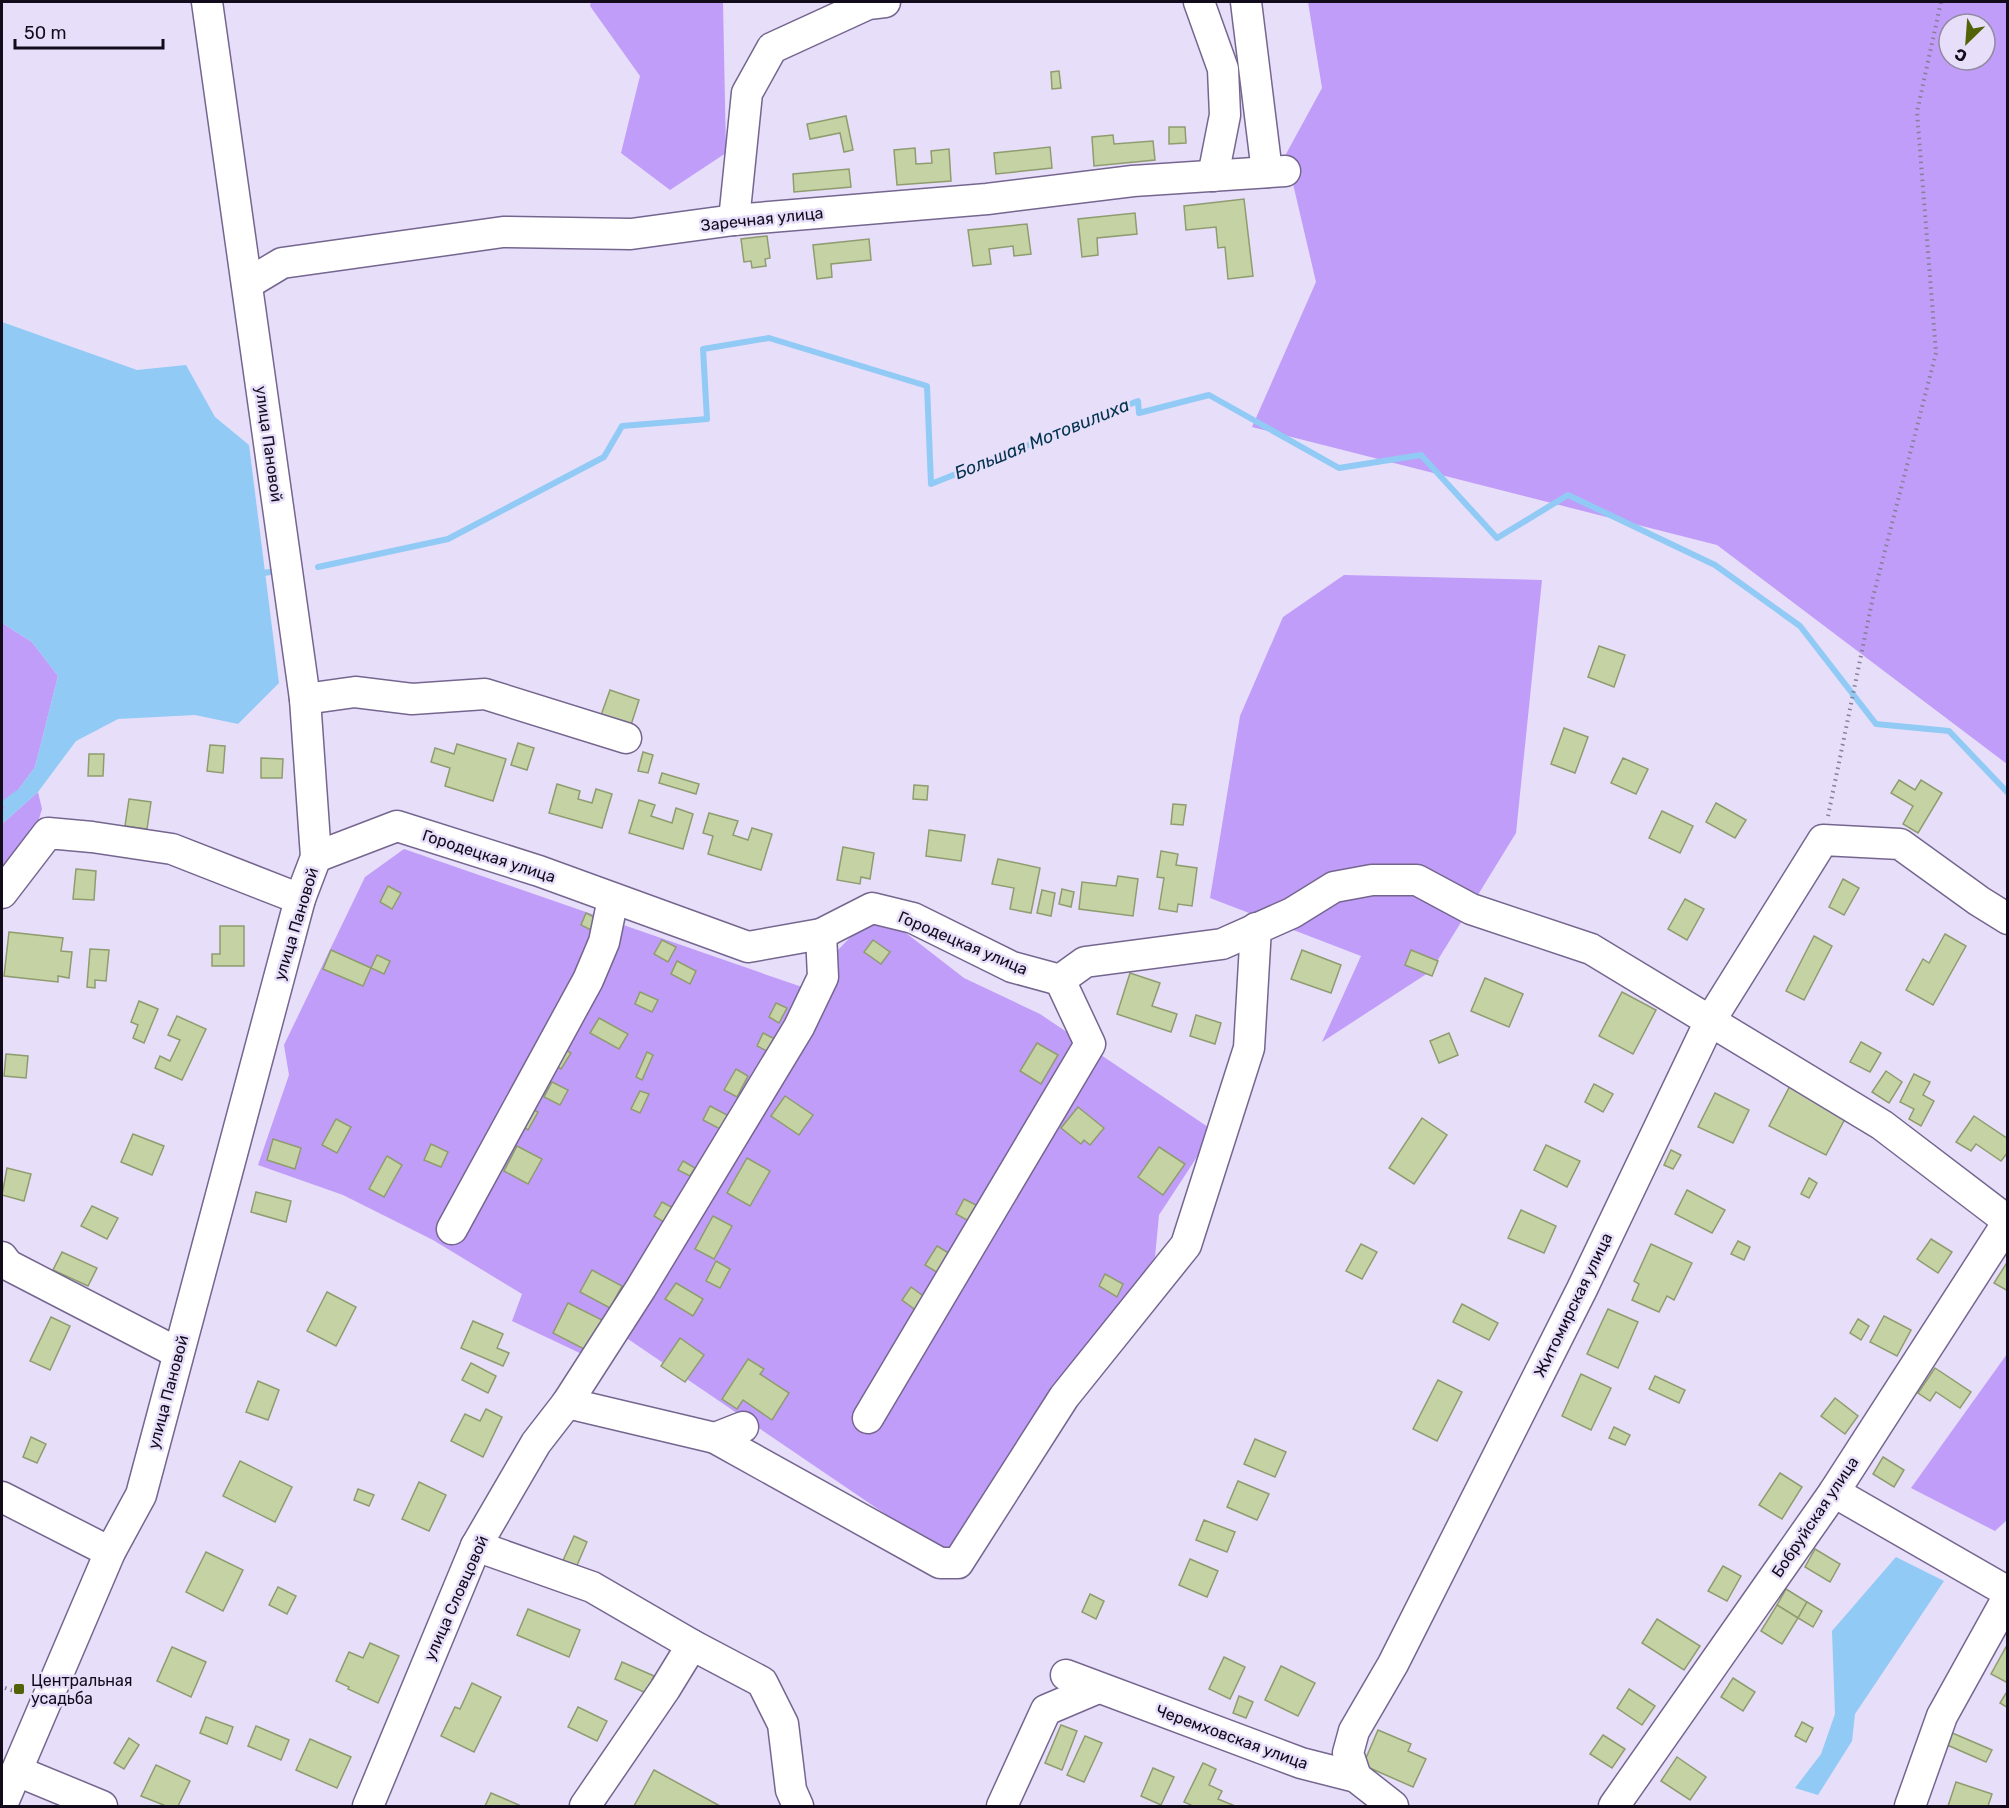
<svg xmlns="http://www.w3.org/2000/svg" width="2009" height="1808" font-family="Rubik,sans-serif">
<style>
.green{fill:#c09df8;fill-rule:evenodd}
.water{fill:#90caf5}
.lines{fill:none;stroke-linecap:round;stroke-linejoin:round}
.stream{stroke:#90caf5;stroke-width:6}
.building{fill:#c5d3a4;stroke:#8f9c6f;stroke-width:1.5}
.minor-casing{stroke:#75668f;stroke-width:33}
.path{stroke:#877f96;stroke-width:4;stroke-dasharray:1.5 4.5;stroke-linecap:butt}
.minor{stroke:#fff;stroke-width:30}
.poi-dot{fill:#516207;stroke:#e7defa;stroke-width:2}
.labels{text-anchor:middle;dominant-baseline:central;stroke-width:5;stroke-linejoin:round;paint-order:stroke}
.street-label{font-size:16px;fill:#110b1b;stroke:#e7defa}
.poi-label{font-size:16px;fill:#110b1b;stroke:#e7defa;text-anchor:start}
.water-label{font-size:18px;font-style:italic;fill:#02324d;stroke:#e7defa}
</style>
<rect width="100%" height="100%" fill="#e7defa"/>
<g class="green">
<path d="M591 2H723L726 153 670 190 621 153 640 76 590 6Z"/>
<path d="M1308 2H2007V764L1717 545 1252 427 1316 282 1286 154 1322 88ZM1949 24H1985V60H1949Z"/>
<path d="M1344 575 1542 580 1516 833 1431 971 1322 1042 1361 956 1210 898 1240 716 1283 617Z"/>
<path d="M2 623 32 642 58 676 35 767 2 812Z"/>
<path d="M38 792 42 809 24 868 2 896V824Z"/>
<path d="M404 849 802 987 872 915 893 923 964 978 1040 1014 1214 1131 1159 1215 1155 1257 950 1558 603 1322 584 1355 512 1321 522 1294 433 1240 343 1195 258 1165 289 1075 284 1045 365 877Z"/>
<path d="M2007 1354V1520L1995 1531 1911 1488Z"/>
</g>
<g class="water">
<path d="M2 322 137 370 186 365 215 417 249 445 279 683 238 724 195 715 118 719 76 741 38 792 2 824V812L35 767 58 676 32 642 2 623Z"/>
<path d="M1896 1557 1944 1581 1855 1714 1852 1741 1818 1795 1795 1788 1821 1754 1835 1714 1832 1631Z"/>
</g>
<g class="lines">
<g class="stream">
<path d="M318 567 448 539 604 457 622 426 707 419 703 349 769 338 927 386 931 484 1138 401 1139 413 1209 395 1339 468 1421 455 1497 538 1568 495 1715 565 1800 626 1876 724 1949 731 2008 793"/>
<path d="M257 574 270 572"/>
<path d="M2 805 18 793"/>
</g>
</g>
<g class="building">
<path d="M1059 71 1061 88 1052 89 1051 72Z"/>
<path d="M846 116 853 150 844 152 840 133 810 139 807 124Z"/>
<path d="M1169 127H1185L1186 143 1169 144Z"/>
<path d="M1113 135 1114 144 1153 141 1155 160 1094 166 1092 137Z"/>
<path d="M1050 147 1052 168 996 174 994 153Z"/>
<path d="M915 148 916 164 932 163 931 151 949 149 951 181 897 185 894 150Z"/>
<path d="M849 169 851 187 794 192 793 174Z"/>
<path d="M1244 199 1253 276 1228 279 1225 247 1218 248 1216 227 1186 230 1184 206Z"/>
<path d="M1135 213 1137 234 1097 238 1098 255 1082 257 1078 219Z"/>
<path d="M1027 224 1031 254 1014 256 1013 246 989 249 991 264 973 266 968 230Z"/>
<path d="M767 236 770 258 765 259 766 266 752 268 751 261 744 262 741 239Z"/>
<path d="M869 239 871 260 831 264 832 277 817 279 813 245Z"/>
<path d="M1599 646 1625 655 1614 687 1588 677Z"/>
<path d="M610 690 639 700 630 728 600 718Z"/>
<path d="M1564 728 1588 737 1575 773 1551 764Z"/>
<path d="M518 743 534 748 527 770 511 765Z"/>
<path d="M457 744 506 759 493 801 445 786 450 768 431 762 435 748 454 754Z"/>
<path d="M210 745 225 746 223 773 207 771Z"/>
<path d="M643 752 653 755 648 773 638 771Z"/>
<path d="M89 754H104L103 776H88Z"/>
<path d="M261 758 283 759 282 778H261Z"/>
<path d="M1623 758 1648 769 1636 794 1611 783Z"/>
<path d="M662 773 699 784 696 794 659 783Z"/>
<path d="M1899 780 1915 790 1921 780 1942 793 1918 833 1903 824 1913 806 1891 793Z"/>
<path d="M557 784 580 791 578 799 592 803 596 789 612 794 602 828 549 813Z"/>
<path d="M914 785 928 786 927 800 913 799Z"/>
<path d="M129 799 151 802 147 829 125 826Z"/>
<path d="M639 800 655 805 651 816 672 823 676 808 693 814 683 849 629 833Z"/>
<path d="M1716 803 1746 820 1735 838 1706 822Z"/>
<path d="M1173 804 1186 805 1183 825 1171 824Z"/>
<path d="M1662 811 1693 826 1680 853 1649 838Z"/>
<path d="M709 813 738 821 733 835 748 840 752 828 772 834 761 870 708 854 713 836 703 833Z"/>
<path d="M929 830 965 835 961 861 926 856Z"/>
<path d="M843 847 874 853 870 879 861 877 860 884 837 880Z"/>
<path d="M1161 851 1178 854 1176 865 1197 868 1192 906 1178 904 1177 912 1159 909 1164 878 1157 877Z"/>
<path d="M998 859 1040 868 1031 913 1010 909 1014 888 992 884Z"/>
<path d="M76 869 96 871 94 900 73 899Z"/>
<path d="M1118 876 1138 879 1133 916 1079 909 1082 882 1116 886Z"/>
<path d="M1843 879 1859 888 1844 915 1829 907Z"/>
<path d="M388 886 401 893 392 909 380 902Z"/>
<path d="M1062 889 1074 892 1071 907 1059 904Z"/>
<path d="M1042 890 1055 893 1051 916 1037 913Z"/>
<path d="M1685 899 1704 909 1687 940 1668 929Z"/>
<path d="M586 913 604 922 599 934 581 925Z"/>
<path d="M220 926H244V966H212V954H220Z"/>
<path d="M9 932 63 938 61 951 72 952 69 978 58 976V982L4 976Z"/>
<path d="M1945 934 1966 946 1933 1005 1906 990 1923 959 1929 963Z"/>
<path d="M1814 936 1832 946 1804 1000 1786 991Z"/>
<path d="M662 940 676 947 668 962 654 954Z"/>
<path d="M873 940 890 952 881 964 864 952Z"/>
<path d="M90 949 109 950 106 981 95 980V988L87 987Z"/>
<path d="M331 950 371 968 363 986 323 969Z"/>
<path d="M1302 950 1341 965 1331 993 1291 979Z"/>
<path d="M1411 950 1438 961 1432 976 1405 965Z"/>
<path d="M377 955 390 961 384 974 371 968Z"/>
<path d="M677 961 696 971 690 984 671 974Z"/>
<path d="M1130 973 1160 983 1152 1006 1177 1014 1171 1032 1117 1014Z"/>
<path d="M1485 978 1523 994 1509 1027 1471 1011Z"/>
<path d="M640 992 658 1000 652 1012 635 1004Z"/>
<path d="M1622 992 1656 1010 1633 1054 1599 1036Z"/>
<path d="M139 1001 158 1009 144 1043 133 1038 138 1025 131 1022Z"/>
<path d="M776 1003 787 1008 779 1023 769 1017Z"/>
<path d="M1196 1015 1221 1023 1215 1044 1190 1036Z"/>
<path d="M177 1016 206 1029 182 1080 155 1068 160 1056 170 1061 180 1040 168 1035Z"/>
<path d="M599 1018 628 1034 619 1049 590 1033Z"/>
<path d="M763 1033 777 1040 771 1053 757 1046Z"/>
<path d="M1449 1033 1458 1055 1439 1063 1430 1041Z"/>
<path d="M1861 1042 1881 1053 1870 1072 1850 1062Z"/>
<path d="M1037 1043 1058 1055 1041 1084 1020 1071Z"/>
<path d="M560 1047 571 1053 561 1069 551 1063Z"/>
<path d="M647 1052 653 1055 642 1080 636 1077Z"/>
<path d="M6 1054 28 1056 26 1078 4 1076Z"/>
<path d="M736 1069 748 1076 737 1097 724 1090Z"/>
<path d="M1886 1071 1902 1082 1889 1103 1872 1092Z"/>
<path d="M1914 1074 1930 1082 1923 1095 1934 1101 1921 1126 1909 1119 1914 1109 1900 1102Z"/>
<path d="M552 1082 568 1090 560 1105 544 1097Z"/>
<path d="M1792 1082 1849 1111 1826 1155 1769 1126Z"/>
<path d="M1594 1084 1613 1094 1603 1112 1585 1102Z"/>
<path d="M640 1091 649 1094 640 1113 631 1109Z"/>
<path d="M1715 1093 1749 1110 1733 1143 1698 1127Z"/>
<path d="M785 1096 813 1115 799 1135 771 1116Z"/>
<path d="M526 1106 538 1112 528 1130 517 1123Z"/>
<path d="M710 1106 729 1116 722 1130 703 1120Z"/>
<path d="M1078 1107 1104 1128 1090 1145 1084 1140 1081 1144 1061 1128Z"/>
<path d="M1974 1116 2008 1139V1152L2001 1161 1976 1144 1971 1151 1956 1142Z"/>
<path d="M1422 1118 1447 1135 1414 1184 1389 1168Z"/>
<path d="M336 1119 351 1127 337 1153 322 1145Z"/>
<path d="M133 1134 164 1146 152 1175 121 1162Z"/>
<path d="M273 1139 301 1148 295 1169 267 1160Z"/>
<path d="M431 1144 448 1152 441 1167 424 1160Z"/>
<path d="M1546 1145 1580 1161 1567 1187 1534 1170Z"/>
<path d="M517 1146 542 1159 528 1184 504 1171Z"/>
<path d="M1159 1147 1185 1164 1163 1195 1138 1177Z"/>
<path d="M1671 1150 1681 1155 1673 1169 1664 1165Z"/>
<path d="M387 1156 402 1165 384 1197 369 1189Z"/>
<path d="M747 1158 770 1171 750 1206 727 1193Z"/>
<path d="M683 1161 695 1168 690 1176 678 1170Z"/>
<path d="M7 1168 31 1174 24 1201 2 1195Z"/>
<path d="M1809 1178 1817 1183 1809 1198 1801 1194Z"/>
<path d="M1687 1190 1725 1210 1712 1233 1675 1214Z"/>
<path d="M256 1192 291 1201 286 1222 251 1212Z"/>
<path d="M964 1199 984 1209 976 1225 956 1214Z"/>
<path d="M662 1202 675 1209 667 1224 654 1216Z"/>
<path d="M92 1206 118 1218 107 1239 81 1226Z"/>
<path d="M1521 1210 1556 1226 1544 1253 1508 1238Z"/>
<path d="M713 1216 732 1226 714 1259 695 1249Z"/>
<path d="M1931 1239 1952 1252 1938 1273 1917 1259Z"/>
<path d="M1738 1241 1750 1247 1744 1260 1731 1254Z"/>
<path d="M1361 1244 1377 1252 1362 1279 1346 1271Z"/>
<path d="M1651 1244 1692 1263 1674 1300 1667 1296 1659 1312 1632 1300 1639 1284 1634 1281Z"/>
<path d="M937 1246 952 1255 940 1274 925 1265Z"/>
<path d="M62 1252 97 1268 88 1286 53 1270Z"/>
<path d="M716 1261 730 1269 720 1288 706 1281Z"/>
<path d="M2008 1261V1291L1994 1283Z"/>
<path d="M592 1270 622 1286 610 1308 580 1292Z"/>
<path d="M1105 1274 1123 1284 1117 1297 1099 1286Z"/>
<path d="M676 1283 703 1299 693 1316 665 1299Z"/>
<path d="M911 1287 926 1298 917 1311 902 1300Z"/>
<path d="M327 1292 356 1307 336 1346 307 1331Z"/>
<path d="M568 1303 602 1320 586 1350 553 1333Z"/>
<path d="M1462 1304 1498 1323 1489 1340 1453 1322Z"/>
<path d="M1608 1309 1638 1322 1618 1368 1587 1354Z"/>
<path d="M1884 1316 1911 1330 1897 1356 1870 1342Z"/>
<path d="M51 1317 70 1326 50 1370 30 1361Z"/>
<path d="M1858 1319 1869 1326 1861 1340 1850 1333Z"/>
<path d="M473 1321 503 1334 497 1348 509 1353 503 1366 461 1348Z"/>
<path d="M680 1338 704 1355 685 1382 661 1366Z"/>
<path d="M748 1359 764 1369 760 1374 789 1393 772 1420 743 1400 737 1409 722 1399Z"/>
<path d="M471 1363 496 1376 488 1393 462 1380Z"/>
<path d="M1935 1368 1971 1392 1960 1408 1936 1392 1930 1401 1918 1393Z"/>
<path d="M1581 1374 1611 1388 1591 1430 1562 1416Z"/>
<path d="M1655 1376 1685 1390 1679 1403 1649 1389Z"/>
<path d="M1438 1380 1462 1392 1437 1441 1413 1429Z"/>
<path d="M258 1381 279 1390 268 1420 246 1412Z"/>
<path d="M1835 1398 1858 1416 1845 1434 1821 1416Z"/>
<path d="M486 1409 502 1417 483 1457 451 1441 465 1414 480 1421Z"/>
<path d="M1614 1427 1630 1435 1625 1445 1609 1438Z"/>
<path d="M31 1437 46 1444 37 1463 23 1457Z"/>
<path d="M1255 1439 1286 1452 1275 1477 1244 1464Z"/>
<path d="M1883 1457 1904 1470 1894 1487 1873 1474Z"/>
<path d="M240 1461 292 1487 275 1522 223 1496Z"/>
<path d="M1780 1473 1802 1487 1782 1519 1759 1505Z"/>
<path d="M1238 1481 1269 1494 1257 1520 1227 1507Z"/>
<path d="M419 1482 446 1495 429 1531 402 1519Z"/>
<path d="M358 1489 374 1495 369 1506 354 1500Z"/>
<path d="M1204 1520 1235 1532 1227 1552 1196 1540Z"/>
<path d="M574 1536 587 1542 575 1570 561 1565Z"/>
<path d="M1815 1549 1840 1564 1830 1582 1805 1567Z"/>
<path d="M206 1552 243 1570 223 1611 186 1592Z"/>
<path d="M1190 1559 1218 1571 1207 1597 1179 1585Z"/>
<path d="M1723 1566 1741 1576 1727 1601 1708 1591Z"/>
<path d="M278 1587 296 1596 287 1614 269 1605Z"/>
<path d="M1786 1589 1807 1602 1798 1618 1777 1605Z"/>
<path d="M1090 1594 1104 1601 1096 1619 1082 1612Z"/>
<path d="M1807 1602 1822 1611 1813 1627 1798 1618Z"/>
<path d="M1777 1605 1798 1618 1782 1644 1761 1631Z"/>
<path d="M528 1609 580 1630 569 1657 517 1635Z"/>
<path d="M1657 1619 1700 1646 1684 1670 1642 1643Z"/>
<path d="M370 1643 399 1656 378 1703 348 1689 349 1687 336 1681 349 1652 363 1658Z"/>
<path d="M172 1647 206 1662 191 1697 157 1681Z"/>
<path d="M2006 1647 2008 1648V1683L1991 1674Z"/>
<path d="M1224 1657 1245 1667 1230 1699 1209 1689Z"/>
<path d="M622 1662 654 1676 646 1693 615 1679Z"/>
<path d="M1281 1666 1315 1683 1298 1716 1265 1700Z"/>
<path d="M1733 1678 1755 1692 1743 1711 1721 1697Z"/>
<path d="M472 1683 501 1697 474 1752 441 1736 455 1707 460 1709Z"/>
<path d="M1629 1689 1655 1706 1642 1725 1617 1708Z"/>
<path d="M2008 1690V1708L2000 1703Z"/>
<path d="M1239 1696 1253 1702 1246 1718 1233 1713Z"/>
<path d="M578 1707 607 1721 597 1741 568 1727Z"/>
<path d="M206 1717 233 1727 227 1744 200 1733Z"/>
<path d="M1802 1722 1813 1728 1806 1742 1795 1736Z"/>
<path d="M1061 1725 1077 1731 1062 1770 1045 1763Z"/>
<path d="M256 1726 289 1740 281 1760 248 1746Z"/>
<path d="M1378 1730 1411 1744 1408 1751 1426 1759 1413 1787 1363 1765Z"/>
<path d="M1950 1732 1992 1750 1986 1762 1945 1744Z"/>
<path d="M1603 1735 1625 1749 1612 1768 1590 1754Z"/>
<path d="M1085 1736 1102 1743 1084 1782 1067 1775Z"/>
<path d="M129 1738 139 1745 124 1769 114 1763Z"/>
<path d="M310 1739 351 1757 337 1788 296 1770Z"/>
<path d="M1677 1757 1706 1777 1690 1800 1661 1781Z"/>
<path d="M1203 1763 1216 1769 1209 1785 1222 1791 1218 1799 1235 1806H1193L1184 1802Z"/>
<path d="M156 1765 190 1781 178 1806H166L141 1796Z"/>
<path d="M1153 1768 1174 1777 1161 1805 1141 1796Z"/>
<path d="M654 1770 720 1806H634Z"/>
<path d="M1956 1782 1992 1794 1988 1806H1948Z"/>
<path d="M491 1793 519 1805 518 1806H485Z"/>
</g>
<g class="lines">
<defs>
<g id="minor">
<path d="M1199 2 1223 69 1225 115 1213 176"/>
<path d="M1246 2 1267 172"/>
<path d="M734 220 747 93 772 48 868 4 885 2"/>
<path d="M247 284 282 263 503 232 631 234 734 220 987 199 1133 181 1285 171"/>
<path d="M305 699 355 692 412 699 485 694 626 738"/>
<path d="M316 857 397 826 539 871 748 947 821 934 872 908 913 918 1012 967 1060 980 1085 962 1222 944 1292 913 1334 887 1372 880H1417L1471 909 1591 949 1882 1125 2008 1221"/>
<path d="M2 893 48 833 92 837 172 849 300 899"/>
<path d="M452 1229 588 980 604 942 613 899"/>
<path d="M2 1257 8 1265 178 1353"/>
<path d="M567 1403 715 1438 743 1427"/>
<path d="M868 1418 1090 1044 1060 980"/>
<path d="M715 1438 940 1563H958L1064 1397 1186 1245 1249 1048 1256 928"/>
<path d="M1834 1492 2008 1592"/>
<path d="M2 1497 110 1552"/>
<path d="M476 1546 592 1587 692 1645 762 1682 783 1724 791 1790 798 1806"/>
<path d="M1066 1675 1301 1763 1356 1777 1393 1806"/>
<path d="M17 1771 102 1806"/>
<path d="M1356 1777 1348 1753 1354 1731 1393 1664 1582 1289 1710 1021 1823 840 1900 844 1979 901 2008 919"/>
<path d="M2 1805 110 1552 141 1495 300 899 316 857 305 699 207 2"/>
<path d="M368 1806 476 1546 536 1443 567 1403 641 1288 799 1027 823 977 821 934"/>
<path d="M585 1806 665 1689 692 1645"/>
<path d="M1002 1806 1046 1710 1098 1688"/>
<path d="M1614 1806 1834 1492 2008 1222"/>
<path d="M1910 1806 1942 1716 2008 1597"/>
</g>
</defs>
<use href="#minor" class="minor-casing"/>
<g class="path">
<path d="M1828 816 1873 597 1936 353 1917 112 1941 2"/>
<path d="M5 1688 24 1694"/>
</g>
<use href="#minor" class="minor"/>
</g>
<rect class="poi-dot" x="13" y="1683" width="12" height="12" rx="3"/>
<g class="labels">
<g class="street-label">
<text transform="translate(762 219) rotate(-6)">Заречная улица</text>
<text transform="translate(269 444) rotate(82)">улица Пановой</text>
<text transform="translate(489 856) rotate(18)">Городецкая улица</text>
<text transform="translate(296 924) rotate(-73)">улица Пановой</text>
<text transform="translate(963 943) rotate(23)">Городецкая улица</text>
<text transform="translate(1573 1305) rotate(-64)">Житомирская улица</text>
<text transform="translate(168 1392) rotate(-75)">улица Пановой</text>
<text transform="translate(1815 1517) rotate(-56)">Бобруйская улица</text>
<text transform="translate(456 1598) rotate(-66)">улица Словцовой</text>
<text transform="translate(1232 1737) rotate(20)">Черемховская улица</text>
</g>
<g class="poi-label">
<text x="31" y="1680">Центральная<tspan x="31" dy="18">усадьба</tspan></text>
</g>
<g class="water-label">
<text transform="translate(1042 439) rotate(-22)">Большая Мотовилиха</text>
</g>
</g>
<rect width="2009" height="1808" fill="none" stroke="#110b1b" stroke-width="6"/>
<g transform="translate(1967 42) rotate(205)"><circle r="28" fill="#e7defa" stroke="#918aa1" stroke-width="1.5"/>
<path d="M0-4.5L10 22L0 15L-10 22Z" fill="#516207"/>
<text y="-9" font-size="16" font-weight="bold" text-anchor="middle" fill="#110b1b">С</text>
</g>
<path d="M15 39v9h148v-9" fill="none" stroke="#110b1b" stroke-width="3"/>
<text x="24" y="39" font-size="18" fill="#110b1b" stroke="#e7defa" stroke-width="4.5" paint-order="stroke">50 m</text>
</svg>
